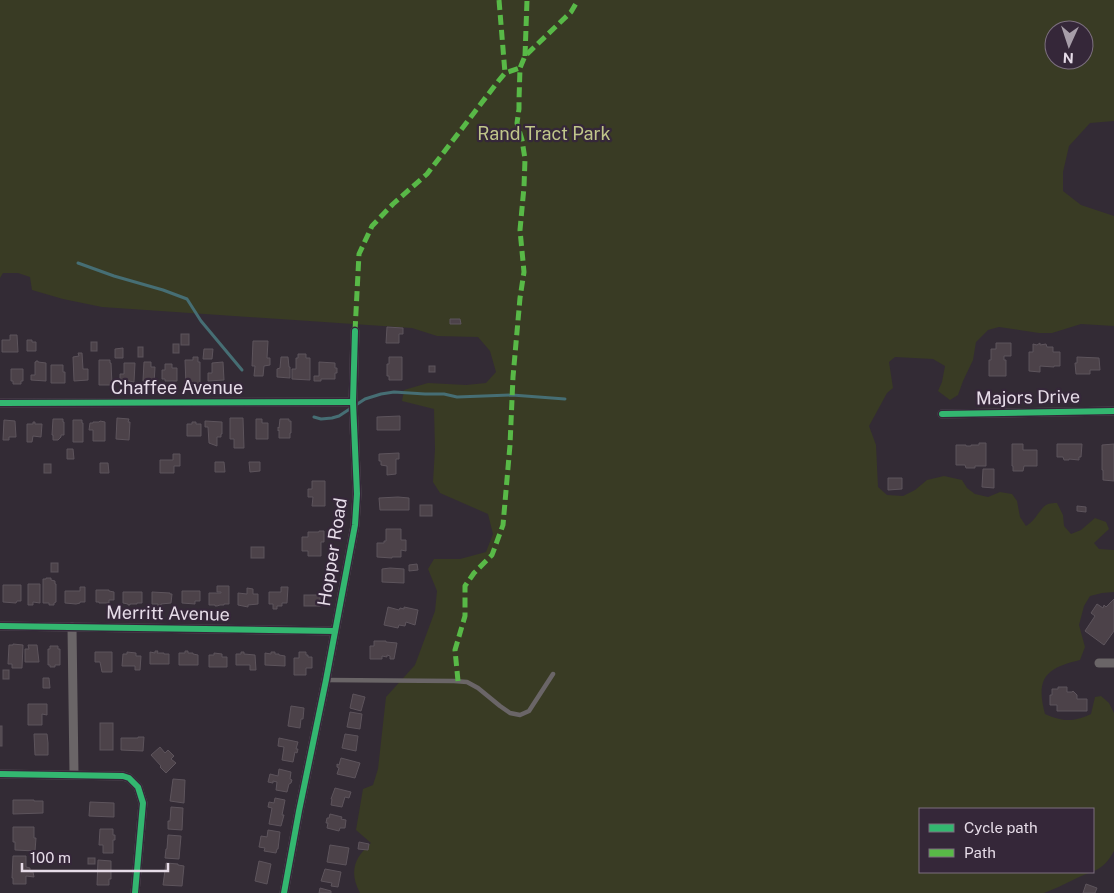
<svg xmlns="http://www.w3.org/2000/svg" width="1114" height="893" font-family="'Public Sans',sans-serif">
<style>
.green{fill:#393b24;fill-rule:evenodd}
.lines{fill:none;stroke-linecap:round;stroke-linejoin:round}
.stream{stroke:#466e74;stroke-width:3}
.building{fill:#4c4249;stroke:#5d545c}
.service{stroke:#6a6567;stroke-width:4.5}
.minor{stroke:#6a6567;stroke-width:9}
.quiet{stroke:#58b947;stroke-width:5;stroke-dasharray:10 5;stroke-linecap:butt}
.cycleway-casing{stroke:#352739;stroke-width:9}
.cycleway{stroke:#33b770;stroke-width:6}
.labels{text-anchor:middle;dominant-baseline:central;stroke-width:4.5;stroke-linejoin:round;paint-order:stroke}
.park-label{font-size:18px;fill:#c0c68a;stroke:#352739}
.street-label{font-size:18px;fill:#e6dce8;stroke:#352739}
</style>
<rect width="100%" height="100%" fill="#332b35"/>
<path class="green" d="M0 0H1114V121L1090 123 1069 146 1063 172V191L1081 205 1114 216V326L1081 324 1052 333H1039L999 327 988 330 976 342 973 360 963 381 958 395 950 400 938 391 942 382 945 366 933 359 895 357 889 362 893 388 887 393 869 426 876 445 878 487 887 495 903 496 915 490 927 480 944 476 962 480 967 488 975 494 988 497 1000 492 1012 494 1017 501 1020 517 1026 526C1036 521 1040 507 1048 504 1051 503 1054 503 1057 503L1063 515 1064 526 1071 534 1081 530 1095 518 1106 522 1109 529 1094 543 1099 549 1114 550V592L1102 593 1090 596 1084 606 1079 625 1085 647 1080 660C1047 668 1035 677 1045 714 1064 722 1073 722 1091 714L1095 697 1101 696 1109 703 1114 713V851C1102 873 1092 870 1073 880 1063 885 1054 889 1044 893H360C349 872 354 858 371 843L356 830 363 789 373 785 378 769 386 697 415 665 435 611 437 591 428 569 434 559H460L486 552 493 534 488 514 440 493 433 482 435 449 434 409 402 401 404 390 428 383 466 385 486 383 496 372 490 351 478 337 437 336 412 328 102 307 63 299 32 290 30 277 18 273H3L0 278ZM1054 30H1084V60H1054ZM920 809H1093V872H920Z"/>
<g class="lines">
<g class="stream">
<path d="M78 263 114 276 163 290 187 299 201 321 242 370"/>
<path d="M314 417 321 419 332 418 339 416 365 399 381 394 394 392 425 394H444L457 397 512 395 565 399"/>
</g>
</g>
<g class="building">
<path d="M450 319H460L461 324H450Z"/>
<path d="M387 327 403 328V334H399V343H386Z"/>
<rect x="181" y="334" width="8" height="11"/>
<path d="M10 335H17L18 352H2V340H10Z"/>
<path d="M27 340H32V342H36V351H27Z"/>
<path d="M253 341H268L267 358H270V365L264 366 263 376H254L255 366H252Z"/>
<rect x="91" y="342" width="6" height="9"/>
<path d="M996 343H1011V356H1004V360H1006V376H989V360H991V349H996Z"/>
<path d="M1040 343V345L1046 344 1047 347H1053V352H1060V366H1054V367L1040 366V372L1029 371V352H1033V344L1037 345Z"/>
<rect x="173" y="344" width="6" height="9"/>
<rect x="138" y="347" width="5" height="10"/>
<path d="M123 348V358H115V349Z"/>
<path d="M204 349H213L212 359H203Z"/>
<path d="M78 353H82L83 369H88V380L74 381 73 357 79 356Z"/>
<path d="M298 354H306V358H310V380L292 379V369H296V358H298Z"/>
<path d="M193 357H198V362H200V384L186 385 185 360H193Z"/>
<path d="M281 357H288L289 367H290V378L277 377V369L280 368Z"/>
<path d="M389 357H402V380H389V376H387V364H389Z"/>
<path d="M1077 357 1099 358 1100 370H1090V374H1076L1075 363H1077Z"/>
<path d="M99 360H110V363H111L112 385H99Z"/>
<path d="M36 361H38V362L46 363V381L31 380V375H35V362H36Z"/>
<path d="M144 362H151V367H155L154 384H145L146 381H143Z"/>
<path d="M223 362 224 380 208 381V373H212V363Z"/>
<path d="M319 362 335 363V368H337V373H335V379H321V381H314V376H319Z"/>
<path d="M124 363H135L134 382 120 379V374H124Z"/>
<path d="M165 364H172V368H177V381H165V379H162V370H165Z"/>
<path d="M51 365H63V372H65V383H51Z"/>
<rect x="429" y="366" width="6" height="6"/>
<path d="M11 369H23V381H21V384H13V381H11Z"/>
<path d="M400 416V430H377V417Z"/>
<path d="M117 418 129 419 128 422H130L129 440 116 439Z"/>
<path d="M230 418H243L244 448H234V439H230Z"/>
<path d="M53 419H63V422H64V435H61V437L58 440H53V435H52Z"/>
<path d="M256 419H262V423H268V439H256Z"/>
<path d="M280 419H289V421H291V433H290V438H279V430L278 431V427L279 428Z"/>
<path d="M4 420 15 421 16 437H9V440H3Z"/>
<path d="M73 420H82V423H83V442H73Z"/>
<path d="M100 421 105 422V441H93V430H89L90 423H93V422H99Z"/>
<path d="M205 421 222 422V434H221V437H217V446L209 443 208 427H205Z"/>
<path d="M33 422H35V424H42L41 437 33 436 32 442H27V424H33Z"/>
<path d="M192 422H196V424H201V436H187V424H192Z"/>
<path d="M979 443H986V466H975V468H966L965 465H956V445H966V446H971V445H979Z"/>
<path d="M1012 444H1023V450H1037V466H1024L1023 471H1013V466H1012Z"/>
<path d="M1057 444H1082L1081 457H1079V460L1069 459V460H1064L1063 457H1057Z"/>
<path d="M1114 444V481L1103 480V470H1102V445Z"/>
<path d="M67 449H73L74 459H67Z"/>
<path d="M399 453V459H396V474L387 475V466L381 465V461H379V454Z"/>
<path d="M173 454H180V466H174V473H160V460H173Z"/>
<path d="M215 462H224L225 472H215Z"/>
<path d="M249 462H260V471L250 472Z"/>
<path d="M100 463H108L109 473H100Z"/>
<rect x="44" y="464" width="7" height="9"/>
<path d="M983 469H994V488L982 487Z"/>
<path d="M888 478H902V489L888 490Z"/>
<path d="M312 481H325V506H312L313 497H308V489H312Z"/>
<path d="M398 497 409 498V510H380L379 498Z"/>
<rect x="420" y="505" width="12" height="11"/>
<path d="M1077 506 1086 507V512L1077 511Z"/>
<path d="M386 529H401V540H406V551L401 550V557H392V558L377 557V543H384V541H386Z"/>
<path d="M319 531H324V542H321V556H308V551H302V537H308V532H319Z"/>
<rect x="251" y="547" width="13" height="11"/>
<rect x="51" y="563" width="7" height="9"/>
<path d="M417 564 418 570 409 571V565Z"/>
<path d="M390 568 404 569V583L382 582V569Z"/>
<path d="M46 578H51V580L55 581V584H56V602L54 603V605H49V603H43V579H46Z"/>
<path d="M28 584H40V603L33 602V605H28Z"/>
<path d="M3 585H21V601H17L16 603 3 602Z"/>
<path d="M217 586H229V604H224V605H220L217 606H215V605H209V593H221V592H217Z"/>
<path d="M80 587H85V602H80V603L76 604 65 603V591H80Z"/>
<path d="M281 587H288L287 603H282V606H277V609H273V604H269V592H281Z"/>
<path d="M247 588 253 589V594H258V604L248 605V607L238 605V593L247 594Z"/>
<path d="M96 590H109V591L114 592V600H109V603H99V602H96Z"/>
<path d="M182 591H200V601H195V604L182 603Z"/>
<path d="M123 592H142V603H137V604H130V605H128V604L123 603Z"/>
<path d="M152 592 170 593V594H172L171 603 161 604V606H158V604H152Z"/>
<rect x="304" y="595" width="16" height="11"/>
<path d="M1114 599V631L1104 645 1085 631 1095 616 1091 613 1097 604 1103 608 1104 605 1106 607Z"/>
<path d="M388 607 399 610 400 608 404 609V607L418 610 415 625 406 622 405 626 399 625 398 628 384 625Z"/>
<path d="M374 641H386V642L397 643 394 659H390V656L387 655V657L382 656V659H370V646H374Z"/>
<path d="M13 644 23 645 22 668H12V664H8L9 645H13Z"/>
<path d="M28 645H37L39 662H25V649H29Z"/>
<path d="M50 646H58V649H60V665H55V667H50V665H48V649H50Z"/>
<path d="M155 651H158L157 653H164V654H169V664H150V652L155 653Z"/>
<path d="M185 651H188V653H193V654L198 655V665H179V653H185Z"/>
<path d="M95 652H112V672H102L100 662H95Z"/>
<path d="M127 652 136 653V656H141L140 670H135V666H122L123 654H127Z"/>
<path d="M241 652H244V654L255 655 256 670H250V665H236V654H241Z"/>
<path d="M271 652H275V654H279V655L285 656V666L265 665V653L271 654Z"/>
<path d="M299 652H306V655H308V657H312V668H306V675H294V658H299Z"/>
<path d="M214 653 222 654V657H227V667H209V655H214Z"/>
<rect x="3" y="670" width="6" height="9"/>
<path d="M43 678H49L50 688H43Z"/>
<path d="M1058 687H1067V692H1072L1073 691 1077 695V699H1087V711H1057V705H1050V695H1052V689H1058Z"/>
<path d="M353 694 365 697 361 711 350 708Z"/>
<path d="M28 704H47V715L42 714V725H28Z"/>
<path d="M291 706 304 708 303 719H301L300 728 288 726Z"/>
<path d="M350 712 362 714 360 729 347 727Z"/>
<rect x="100" y="723" width="13" height="27"/>
<rect x="0" y="726" width="2" height="20"/>
<path d="M34 734H47L48 743V755H35Z"/>
<path d="M345 734 358 736 356 751 342 748Z"/>
<path d="M138 737H144L143 751 121 750V738H138Z"/>
<path d="M279 738 298 742 296 749H298L297 753 295 752 293 762 282 760 284 747 278 746Z"/>
<path d="M160 747 165 753 168 750 174 756 171 759 176 763 166 773 160 767 161 766 151 755Z"/>
<path d="M341 758 360 763 355 778 337 774 339 768 337 767V764L339 765Z"/>
<path d="M279 769 291 772 290 779 292 780 291 783 289 784 287 792 276 790 277 782 273 781V783L268 782 270 774 278 776Z"/>
<path d="M173 779 185 780 184 803 170 801Z"/>
<path d="M335 788 351 792 349 798 345 797 342 807 331 805 332 799H331Z"/>
<path d="M275 798 285 800 282 815H284L281 826 269 824 272 808 268 807 269 802 274 803Z"/>
<path d="M13 800H34V801H43V813L13 814Z"/>
<path d="M90 802 114 803V817L89 816Z"/>
<path d="M171 807 183 808 182 830 168 829V821H170Z"/>
<path d="M330 814 342 817 341 819 346 820 345 828H340L339 831 327 828 328 823H326L327 818H329Z"/>
<path d="M13 827H34V838H36L35 851 15 850V842H13Z"/>
<path d="M100 829H113V835H115V840H113V853H103V845H99Z"/>
<path d="M268 830 280 832 278 849H277L276 853 264 851 265 848 259 847 261 836 267 837Z"/>
<path d="M168 835 181 836 179 859 165 858 166 849H167Z"/>
<path d="M359 842 369 844 368 850 358 849Z"/>
<path d="M330 845 349 848 346 865 327 862Z"/>
<path d="M13 856H26V867L30 868V872H33L34 877 26 876V884H13V878H12Z"/>
<rect x="88" y="858" width="7" height="6"/>
<path d="M98 860 111 861V879H109V885H97Z"/>
<path d="M259 861 271 864 267 884 255 881Z"/>
<path d="M166 863 178 864V865L184 866 182 886 163 885Z"/>
<path d="M325 869 341 872 338 887 331 886 332 883 321 881Z"/>
<path d="M1086 884 1097 888 1095 893H1083Z"/>
<path d="M320 888 331 891V893H319Z"/>
</g>
<g class="lines">
<path class="service" d="M326 680 454 681 467 682 478 688 500 706 510 713 520 715 529 711 553 674"/>
<g class="minor">
<path d="M0 403 353 402"/>
<path d="M942 414 1114 411"/>
<path d="M0 626 335 631"/>
<path d="M72 627 74 774"/>
<path d="M1099 663H1114"/>
<path d="M0 774 123 776 129 778 138 787 143 803 135 893"/>
<path d="M284 893 299 811 326 680 355 525 357 494 353 402 355 331"/>
</g>
<g class="quiet">
<path d="M499 0 505 73"/>
<path d="M525 56 527 0"/>
<path d="M355 331 359 254 372 226 393 204 427 174 464 126 496 84 505 73 520 68"/>
<path d="M458 681 455 650 465 616V586L474 573 492 555 503 525 510 445 513 377 520 298 524 272 520 230 524 187 525 159 522 140 517 123 519 109V100L520 68 525 56 571 12 578 0"/>
</g>
<defs>
<g id="cycleway">
<path d="M0 403 353 402"/>
<path d="M942 414 1114 411"/>
<path d="M0 626 335 631"/>
<path d="M0 774 123 776 129 778 138 787 143 803 135 893"/>
<path d="M284 893 299 811 326 680 355 525 357 494 353 402 355 331"/>
</g>
</defs>
<use href="#cycleway" class="cycleway-casing"/>
<use href="#cycleway" class="cycleway"/>
</g>
<g class="labels">
<g class="park-label">
<text x="544" y="133">Rand Tract Park</text>
</g>
<g class="street-label">
<text x="177" y="387">Chaffee Avenue</text>
<text transform="translate(1028 397) rotate(-1)">Majors Drive</text>
<text transform="translate(332 552) rotate(-81)">Hopper Road</text>
<text transform="translate(168 613) rotate(1)">Merritt Avenue</text>
</g>
</g>
<rect x="919" y="808" width="175" height="65" fill="#352739" stroke="#7c6f7f"/>
<rect x="929" y="824" width="25" height="8" fill="#33b770" stroke="#7c6f7f"/>
<text x="964" y="833" font-size="15" fill="#e6dce8">Cycle path</text>
<rect x="929" y="849" width="25" height="8" fill="#58b947" stroke="#7c6f7f"/>
<text x="964" y="858" font-size="15" fill="#e6dce8">Path</text>
<g transform="translate(1069 45) rotate(183)"><circle r="24" fill="#352739" stroke="#7c6f7f"/>
<path d="M0-4L9 19L0 12L-9 19Z" fill="#a79ea9"/>
<text y="-8" font-size="14" font-weight="bold" text-anchor="middle" fill="#e6dce8">N</text>
</g>
<path d="M22 863v8h146v-8" fill="none" stroke="#e6dce8" stroke-width="2.5"/>
<text x="30" y="863" font-size="15" fill="#e6dce8" stroke="#352739" stroke-width="4" paint-order="stroke">100 m</text>
</svg>
